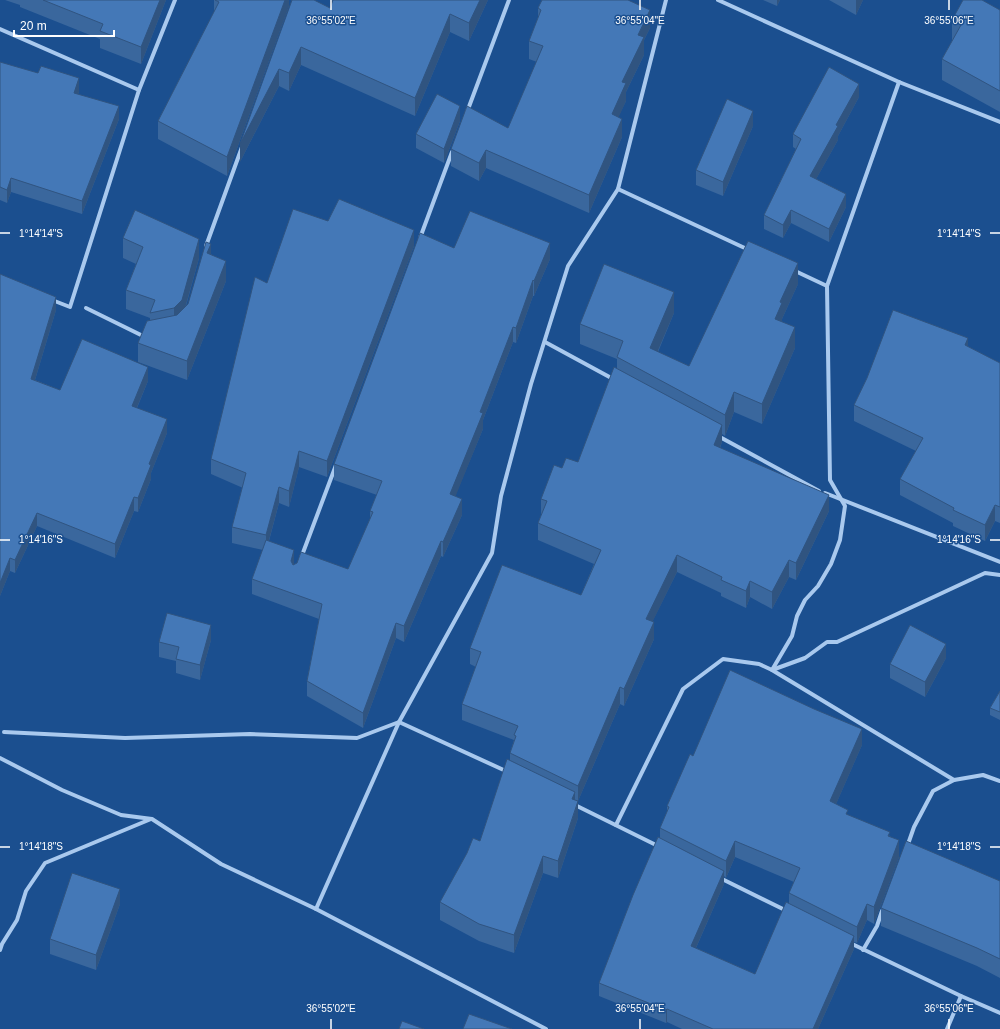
<svg xmlns="http://www.w3.org/2000/svg" width="1000" height="1029" font-family="Arial,sans-serif">
<style>
.lines{fill:none;stroke-linecap:round;stroke-linejoin:round}
.minor{stroke:#a9c9ee;stroke-width:4}
.wall{fill:#3a679d;fill-rule:evenodd}
.shaded-wall{fill:#305480}
.building{fill:#4478b7;stroke:#305480}
.ticks{fill:none;stroke:#fff;stroke-width:1.5}
.ticks-label{font-size:10px;text-anchor:middle;fill:#fff;stroke:#1b4f8f;stroke-width:3;stroke-linejoin:round;paint-order:stroke}
</style>
<rect width="100%" height="100%" fill="#1b4f8f"/>
<g class="lines">
<g class="minor">
<path d="M718 0 899 82 1000 122"/>
<path d="M0 29 139 90"/>
<path d="M899 82 827 286 830 480 845 506 840 540 831 564 818 586 805 600 797 616 792 636 772 670 954 780"/>
<path d="M467 112 509 0"/>
<path d="M618 189 749 250"/>
<path d="M420 238 452 152"/>
<path d="M206 246 242 147"/>
<path d="M793 270 827 286"/>
<path d="M52 300 70 307 139 90 175 0"/>
<path d="M86 308 145 337"/>
<path d="M545 342 615 380"/>
<path d="M718 436 819 491"/>
<path d="M825 493 1000 562"/>
<path d="M301 558 336 465"/>
<path d="M4 732 125 738 250 734 357 738 399 722 508 772"/>
<path d="M0 758 62 790 121 815 152 819 221 864 316 909 546 1029"/>
<path d="M575 805 658 846"/>
<path d="M616 825 683 689 723 659 759 664 772 670 805 658 827 642H837L985 573 1000 575"/>
<path d="M907 847 914 827 933 791 954 780 983 775 1000 781"/>
<path d="M720 878 787 911"/>
<path d="M316 909 399 722 492 553 501 496 531 384 568 266 618 189 666 0"/>
<path d="M850 943 961 996 1000 1013"/>
<path d="M0 950 2 944 17 920 26 891 45 863 151 819"/>
<path d="M863 950 877 926 882 911"/>
<path d="M947 1029 961 996"/>
</g>
</g>
<g class="wall">
<path d="M5 0H166L141 64 100 48V39L20 7V5Z"/>
<path d="M214 0H289V6L227 176 158 139V121L214 12Z"/>
<path d="M292 0 330 8 488 0 469 41 450 32 415 116 301 65 289 91 279 86 240 162Z"/>
<path d="M763 0H780L777 6Z"/>
<path d="M829 0H863L856 15Z"/>
<path d="M538 8 650 28 644 40V55L626 92V101L618 117 622 137 589 213 486 168 479 181 451 166V149L508 128 537 62 529 59V41L538 18Z"/>
<path d="M1000 10V112L942 80V59L952 41V20Z"/>
<path d="M0 62 79 92 78 94 119 119 82 214 11 192 7 203 0 200Z"/>
<path d="M859 97 838 136V140L816 179 846 207 829 242 791 223 783 238 764 229V215L796 149 793 147V134Z"/>
<path d="M460 121 444 163 416 148V134Z"/>
<path d="M753 126 723 196 696 185V170Z"/>
<path d="M328 221 414 246 327 477 299 467 289 507 279 503 269 541 294 564 348 569 370 520V511L377 495 334 480V464L454 248 550 259 534 296H533L516 343 513 342 483 420V429L455 496 462 515 443 557 441 556 404 642 396 638 363 728 307 696V681L319 619 252 594V579L263 550 232 543V527L243 488 211 474V459L267 283Z"/>
<path d="M123 238 199 258 186 306 188 304 211 254 226 281 187 380 138 362V343L150 320V318L126 309V290L136 264 123 258Z"/>
<path d="M0 274 56 310 35 380 60 390 148 381 137 408 167 433 151 473V479L138 512 134 511 115 558 37 526 15 573 10 571 0 596Z"/>
<path d="M798 284 782 319V322L795 348 762 424 734 412 725 436 722 434V442L720 448 829 511 796 580 789 577 772 609 750 597 746 608 721 596V593L677 572 652 622 654 639 624 706 620 704 578 801V818L558 878 543 873 514 953 479 941 440 920V902L480 841 510 760V753L514 740 462 720V704L476 667 470 664V648L581 595 594 564 538 540V523L541 516V499L562 468 578 462 617 368V359L580 344V324L674 313 658 352 689 366Z"/>
<path d="M968 347 1000 363V523L995 521 985 541 953 526V523L900 495V479L916 451 854 421V405Z"/>
<path d="M211 640 200 680 176 673V661L159 657V642Z"/>
<path d="M946 658 925 697 890 678V664Z"/>
<path d="M1000 691V720L990 715V708Z"/>
<path d="M862 745 836 804 848 815 890 836 899 857 874 924 867 920 857 943 854 942V949L818 1029H682L667 1022 666 1023 599 996V983L660 838V828L667 812V806L693 756ZM735 857 794 882 789 893V904L755 974 696 948 724 884V876L726 878Z"/>
<path d="M1000 881V978L977 966 881 926V908Z"/>
<path d="M120 904 96 970 50 954V939Z"/>
</g>
<g class="shaded-wall">
<path d="M160 0H166L141 64V47Z"/>
<path d="M285 0H289V6L227 176V157Z"/>
<path d="M480 0H488L469 41V23Z"/>
<path d="M777 0H780L777 6Z"/>
<path d="M856 0H863L856 15Z"/>
<path d="M650 10V28L644 40V55L626 92V101L612 132V114L622 82 638 35Z"/>
<path d="M450 14V32L415 116V98Z"/>
<path d="M301 47V65L289 91V73Z"/>
<path d="M279 69V86L240 162V144Z"/>
<path d="M79 78V92L74 106V93Z"/>
<path d="M859 84V97L838 136V140L810 190V176L836 125Z"/>
<path d="M119 106V119L82 214V201Z"/>
<path d="M460 106V121L444 163V149Z"/>
<path d="M753 111V126L723 196V182Z"/>
<path d="M622 119V137L589 213V195Z"/>
<path d="M486 150V168L479 181V163Z"/>
<path d="M11 178V192L7 203V190Z"/>
<path d="M846 194V207L829 242V229Z"/>
<path d="M791 210V223L783 238V225Z"/>
<path d="M414 230V246L327 477V461Z"/>
<path d="M199 239V258L182 319 174 328V308Z"/>
<path d="M550 243V259L534 296V281Z"/>
<path d="M211 244V263L207 253Z"/>
<path d="M226 261V281L187 380V361Z"/>
<path d="M798 263V284L782 319V324L775 319 780 302Z"/>
<path d="M533 280V296L516 343V328Z"/>
<path d="M674 292V313L650 369V348Z"/>
<path d="M56 297V310L31 393V379Z"/>
<path d="M513 327V342L483 420V429L450 510V494L480 412Z"/>
<path d="M795 327V348L762 424V404Z"/>
<path d="M968 338V354L965 345Z"/>
<path d="M148 367V381L132 419V406Z"/>
<path d="M734 392V412L725 436V415Z"/>
<path d="M167 419V433L151 473V479L138 512V498L149 464Z"/>
<path d="M722 425V442L714 462V445Z"/>
<path d="M299 451V467L289 507V491Z"/>
<path d="M279 487V503L266 551V535Z"/>
<path d="M829 495V511L796 580V563Z"/>
<path d="M134 497V511L115 558V544Z"/>
<path d="M462 499V515L443 557V542Z"/>
<path d="M995 505V521L985 541V525Z"/>
<path d="M37 513V526L15 573V560Z"/>
<path d="M441 541V556L404 642V626Z"/>
<path d="M294 550V566L291 561Z"/>
<path d="M677 555V572L646 635V619Z"/>
<path d="M10 558V571L0 596V583Z"/>
<path d="M789 560V577L772 609V592Z"/>
<path d="M750 581V597L746 608V591Z"/>
<path d="M654 622V639L624 706V689Z"/>
<path d="M396 623V638L363 728V713Z"/>
<path d="M211 625V640L200 680V665Z"/>
<path d="M946 644V658L925 697V682Z"/>
<path d="M620 687V704L578 801V818L558 878V861L578 802V786Z"/>
<path d="M862 729V745L830 818V801Z"/>
<path d="M575 792V809L572 799Z"/>
<path d="M899 840V857L874 924V907Z"/>
<path d="M735 841V857L726 878V861Z"/>
<path d="M543 856V873L514 953V935Z"/>
<path d="M724 871V884L691 959V946Z"/>
<path d="M120 889V904L96 970V955Z"/>
<path d="M867 904V920L857 943V927Z"/>
<path d="M854 936V949L818 1029H813Z"/>
<path d="M667 1009V1022L666 1023V1010Z"/>
</g>
<g class="building">
<path d="M43 0H160L141 47 100 31 103 24Z"/>
<path d="M215 0H285L227 157 158 121 219 2Z"/>
<path d="M292 0H314L330 8 333 0H480L469 23 450 14 415 98 301 47 289 73 279 69 240 144Z"/>
<path d="M542 0H628L650 10 638 35 644 37 622 82 626 83 612 114 622 119 589 195 486 150 479 163 451 149 467 106 508 128 543 46 529 41 541 10 538 8Z"/>
<path d="M963 0H982L1000 10V91L942 59 961 25 952 20Z"/>
<path d="M0 62 38 73 41 66 79 78 74 93 119 106 82 201 11 178 7 190 0 187Z"/>
<path d="M829 67 859 84 836 125 838 126 810 176 846 194 829 229 791 210 783 225 764 215 801 139 793 134Z"/>
<path d="M437 94 460 106 444 149 416 134Z"/>
<path d="M727 99 753 111 723 182 696 170Z"/>
<path d="M339 199 414 230 327 461 299 451 289 491 279 487 266 535 232 527 246 473 211 459 255 277 267 283 293 209 328 221Z"/>
<path d="M135 210 199 239 182 300 174 308 150 313 155 300 126 290 143 247 123 238Z"/>
<path d="M470 211 550 243 534 281 533 280 516 328 513 327 480 412 483 413 450 494 462 499 443 542 441 541 404 626 396 623 363 713 307 681 322 604 252 579 266 540 294 550 291 561 293 565 297 563 301 552 348 569 373 512 370 511 382 481 334 464 420 233 454 248Z"/>
<path d="M748 241 798 263 780 302 782 303 775 319 795 327 762 404 734 392 725 415 617 357 623 341 580 324 604 264 674 292 650 348 689 366Z"/>
<path d="M206 242 211 244 207 253 226 261 187 361 138 343 147 321 177 315 188 304Z"/>
<path d="M0 274 56 297 31 379 60 390 82 339 148 367 132 406 167 419 149 464 151 465 138 498 134 497 115 544 37 513 15 560 10 558 0 583Z"/>
<path d="M893 310 968 338 965 345 1000 363V507L995 505 985 525 953 510 954 508 900 479 923 438 854 405 867 378Z"/>
<path d="M614 367 722 425 714 445 829 495 796 563 789 560 772 592 750 581 746 591 721 580 722 577 677 555 646 619 654 622 624 689 620 687 578 786 510 753 516 736 514 735 518 726 462 704 481 652 470 648 502 565 581 595 601 550 538 523 547 501 541 499 554 465 562 468 566 458 578 462Z"/>
<path d="M167 613 211 625 200 665 176 659 179 647 159 642Z"/>
<path d="M910 625 946 644 925 682 890 664Z"/>
<path d="M730 670 814 709 862 729 830 801 848 810 846 814 890 832 888 836 899 840 874 907 867 904 857 927 789 893 800 868 735 841 726 861 660 828 669 807 667 806 690 754 693 756Z"/>
<path d="M1000 691V712L990 708Z"/>
<path d="M507 759 575 792 572 799 578 801 558 861 543 856 514 935 479 924 440 902 467 853 473 838 480 841Z"/>
<path d="M658 837 724 871 691 946 755 974 786 902 854 936 813 1029H713L667 1009 666 1010 599 983 633 895Z"/>
<path d="M906 841 1000 881V959L977 948 881 908Z"/>
<path d="M72 873 120 889 96 955 50 939Z"/>
<path d="M469 1014 512 1029H463Z"/>
<path d="M402 1021 424 1029H399Z"/>
</g>
<path class="ticks" d="M331 0V10M640 0V10M949 0V10M0 233H10M990 233H1000M0 540H10M990 540H1000M0 847H10M990 847H1000M331 1019V1029M640 1019V1029M949 1019V1029"/>
<g class="ticks-label">
<text x="331" y="24">36°55'02"E</text>
<text x="640" y="24">36°55'04"E</text>
<text x="949" y="24">36°55'06"E</text>
<text x="41" y="237">1°14'14"S</text>
<text x="959" y="237">1°14'14"S</text>
<text x="41" y="543">1°14'16"S</text>
<text x="959" y="543">1°14'16"S</text>
<text x="41" y="850">1°14'18"S</text>
<text x="959" y="850">1°14'18"S</text>
<text x="331" y="1012">36°55'02"E</text>
<text x="640" y="1012">36°55'04"E</text>
<text x="949" y="1012">36°55'06"E</text>
</g>
<path d="M14 30v6h100v-6" fill="none" stroke="#ffffff" stroke-width="2"/>
<text x="20" y="30" font-size="12" fill="#ffffff" stroke="#1b4f8f" stroke-width="3" paint-order="stroke">20 m</text>
</svg>
